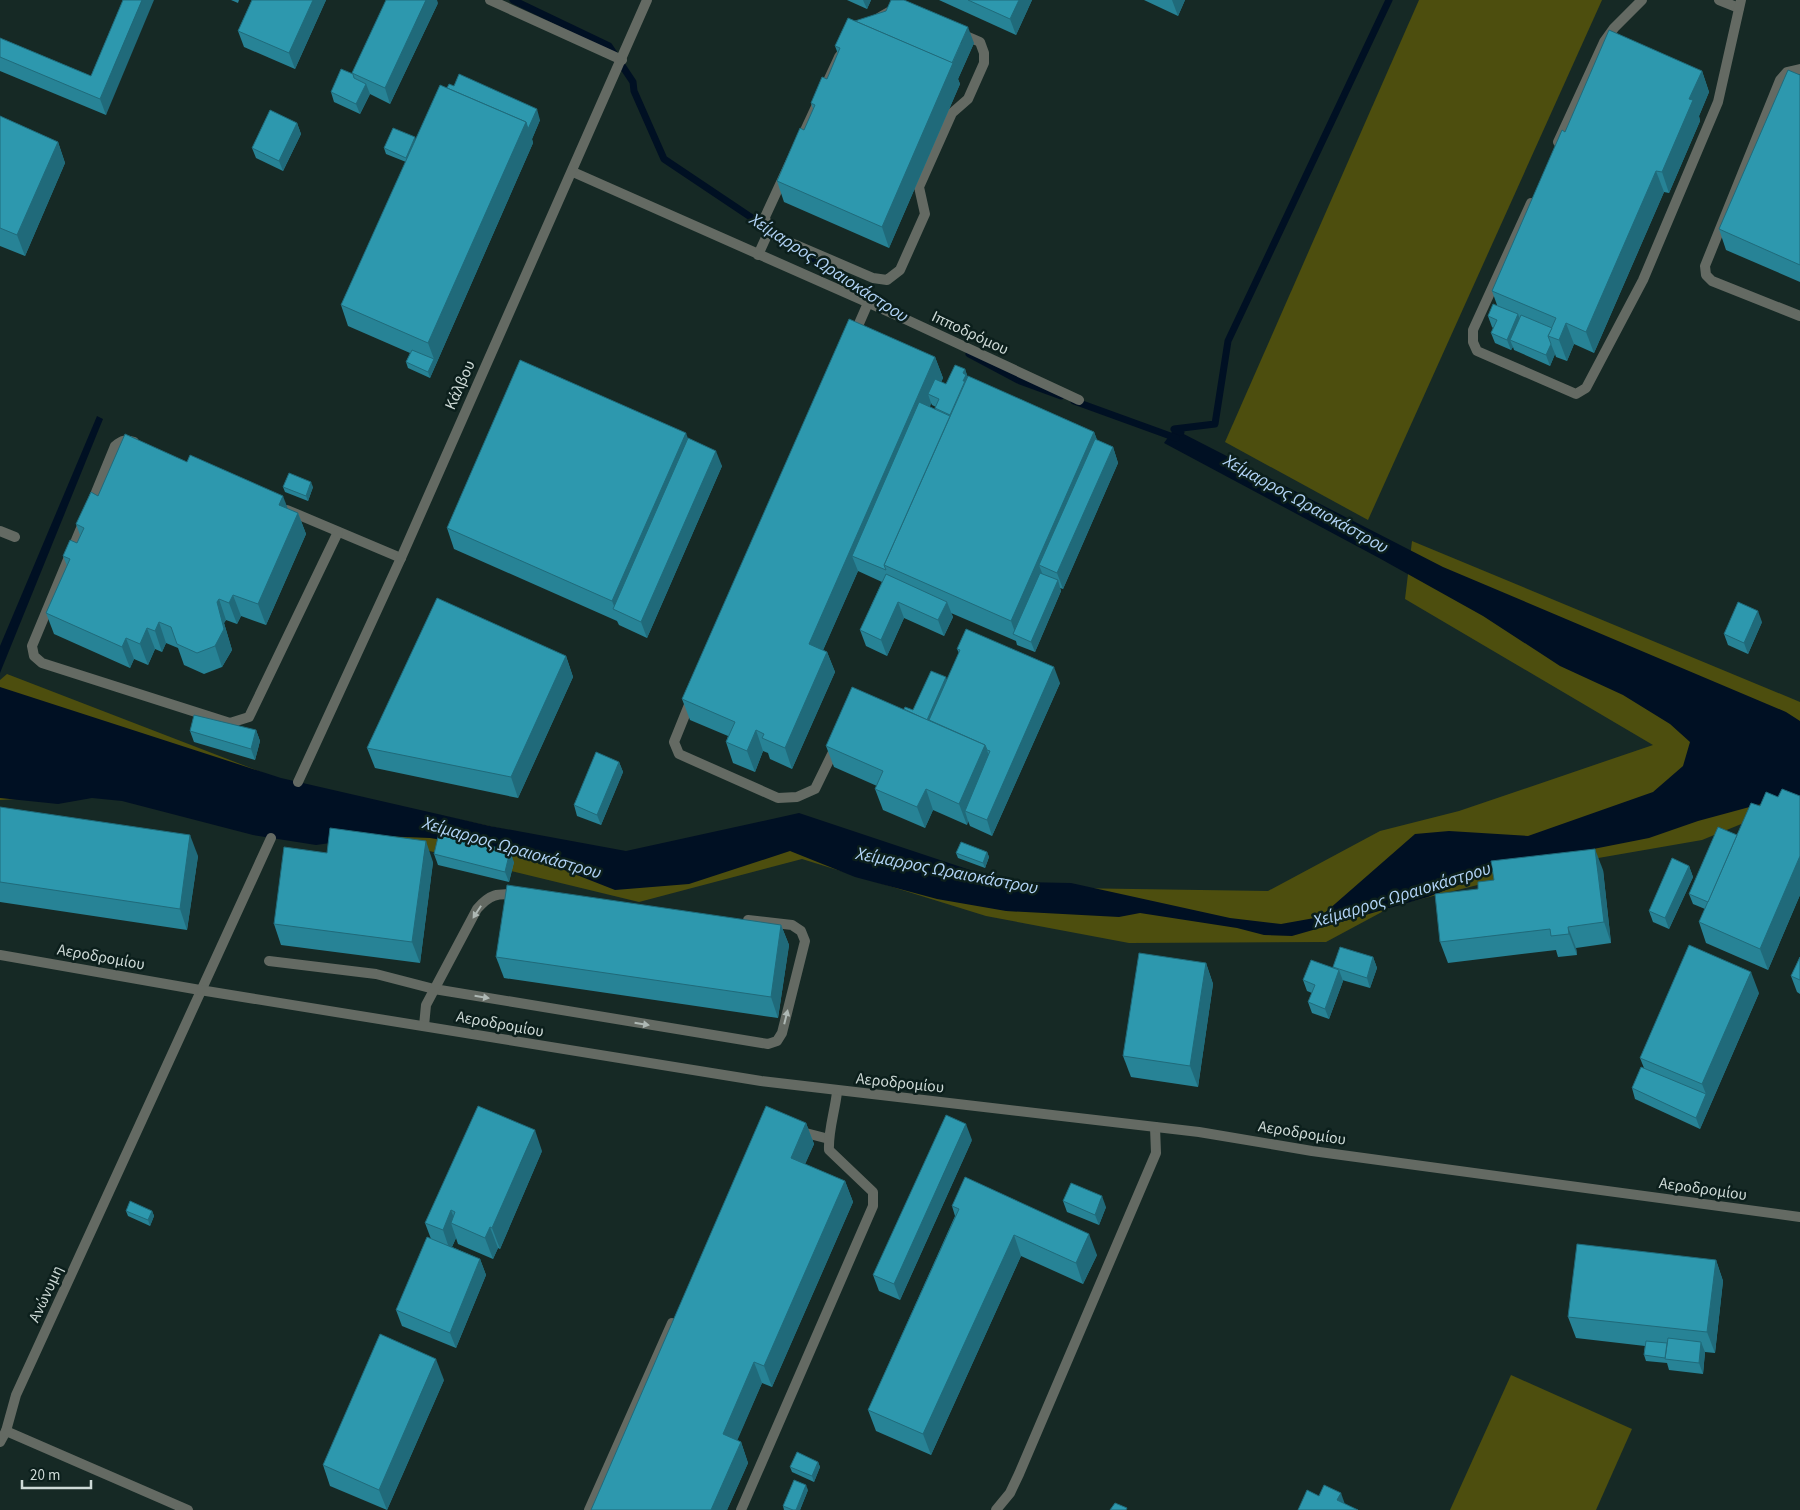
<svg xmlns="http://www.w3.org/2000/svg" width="1800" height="1510" font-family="'Source Sans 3',sans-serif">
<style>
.green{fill:#4d4e0e}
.water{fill:#001023}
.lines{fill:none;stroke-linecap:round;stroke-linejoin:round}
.stream{stroke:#001023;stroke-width:7}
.service{stroke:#646a63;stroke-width:10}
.minor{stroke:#646a63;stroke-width:10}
.tertiary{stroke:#646a63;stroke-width:10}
.wall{fill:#278396;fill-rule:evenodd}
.shaded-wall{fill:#206a7a}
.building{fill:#2d98ae;stroke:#206a7a}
.oneway{fill:#aeb8b4}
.labels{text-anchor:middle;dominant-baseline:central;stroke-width:5;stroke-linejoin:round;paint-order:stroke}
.street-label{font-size:16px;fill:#cedad7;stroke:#0c1f1c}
.water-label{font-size:18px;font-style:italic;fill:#b2d4f7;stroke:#0c1f1c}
</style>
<rect width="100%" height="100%" fill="#162925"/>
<g class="green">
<path d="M1419 0H1602L1368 520 1225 442Z"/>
<path d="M1412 541 1800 702V800L1702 840 1558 865 1393 906 1326 942 1129 943 986 916 802 859 639 902 417 848 127 793 0 800V680L7 674 287 782 631 857 819 821 1003 887 1268 891 1380 831 1459 811 1653 745 1405 599Z"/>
<path d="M1511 1375 1632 1429 1596 1510H1450Z"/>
</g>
<g class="water">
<path d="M97 416 103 419 0 673V646Z"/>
<path d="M1174 429 1443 567 1786 712 1800 721V797L1757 805 1698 821 1649 838 1573 853 1494 871 1428 897 1292 936 1264 935 1237 928 1140 913 1119 917 1006 911 937 899 855 877 790 851 689 884 615 890 521 853 430 838 380 836 316 845 253 835 122 801 92 798 58 804 0 798V687L281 778 490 826 626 851 799 813 970 870 1021 882 1071 883 1230 918 1281 924 1320 917 1415 834 1449 831 1528 836 1653 792 1683 766 1690 742 1670 724 1623 695 1560 666 1483 616 1379 558 1164 443Z"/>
</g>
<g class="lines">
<g class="stream">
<path d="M513 0 609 46 633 82 634 91 664 159 767 228"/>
<path d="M805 253 886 307"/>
<path d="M969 354 1020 381 1061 396"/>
<path d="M1074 401 1176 438"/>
<path d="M1181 432 1174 429 1215 424 1228 341 1389 0"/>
</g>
<g class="service">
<path d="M1719 0 1739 8"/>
<path d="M899 7 980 42 984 53V63L968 99 952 113 919 187 925 214 900 270 887 280 873 278 768 233 765 217 839 57C856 34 872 19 899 7Z"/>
<path d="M1800 69 1787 72 1780 80 1705 266 1706 275 1712 281 1800 316"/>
<path d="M1558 142 1604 42 1614 28 1642 0"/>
<path d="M1531 203 1473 330V342L1477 351 1576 394 1586 388 1643 280 1718 102 1741 0"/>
<path d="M758 255 768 233"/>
<path d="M854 335 868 303"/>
<path d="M90 507 115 446C122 440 126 439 134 442"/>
<path d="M287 510 401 558"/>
<path d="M84 521 32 646 34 656 42 663 230 723 249 717 338 532"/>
<path d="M0 531 15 537"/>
<path d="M691 700 674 742 679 754 778 798 797 797 815 789 836 746"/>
<path d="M269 961 376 974 434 989 768 1044 777 1041 782 1033 805 941 801 931 792 925 748 920"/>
<path d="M424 1026 426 1005 477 909C490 894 497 893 517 895"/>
<path d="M798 1131 829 1139"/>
<path d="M589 1510 672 1323"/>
<path d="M741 1510 873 1206V1192L829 1150C828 1131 835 1111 837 1092"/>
<path d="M996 1510 1010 1493 1019 1474 1156 1153 1155 1127"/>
</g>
<g class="minor">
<path d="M490 0 622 60"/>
<path d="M573 172 905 319 1079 400"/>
<path d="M298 782 401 558 647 0"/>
<path d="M0 1442 6 1431"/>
<path d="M188 1510 6 1431 16 1395 271 838"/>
</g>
<path class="tertiary" d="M0 955 200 990 761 1081 1199 1132 1312 1151 1800 1217"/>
</g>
<g class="wall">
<path d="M123 0 106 115 0 71V38L91 76Z"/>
<path d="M231 0H239L238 3Z"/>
<path d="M252 0H326L295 69 244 47 238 31Z"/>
<path d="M847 0H871L867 9Z"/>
<path d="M939 0H1032L1016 35Z"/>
<path d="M1144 0H1185L1178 16Z"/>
<path d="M438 3 390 104 370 94 360 114 334 102 331 92 353 74 352 73Z"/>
<path d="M974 43 958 79 960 84 889 248 784 202 777 181 804 130 813 109 811 103 827 79 838 54 835 46Z"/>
<path d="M1702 71 1709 92 1699 116 1700 121 1669 193 1664 192 1594 353 1574 344 1567 361 1556 357 1555 354 1550 366 1514 350 1513 347 1511 350 1495 343 1491 333 1493 328 1492 327 1488 316 1497 305 1492 291 1565 132Z"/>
<path d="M1800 75V282L1726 250 1719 229Z"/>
<path d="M447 88 540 120 532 139 533 143 430 378 408 368 406 362 410 353 348 326 341 305 406 162 386 154 384 148 416 140Z"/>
<path d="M0 116 58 142 65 163 25 256 0 246Z"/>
<path d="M297 123 301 134 283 171 256 158 252 148Z"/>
<path d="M935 357 943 378 941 382 946 384 965 369 967 376 1094 432 1097 440 1113 447 1118 463 1063 589 1060 588 1061 591 1035 652 1017 645 1016 641 951 613 953 617 944 636 904 618 887 656 866 646 860 630 882 582 858 571 823 650 827 652 835 672 792 769 770 759 768 753 763 751 755 772 733 763 726 742 728 736 690 720 682 699ZM931 403 932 405 936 407 935 409 930 407Z"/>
<path d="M688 438 722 466 647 638 619 625 617 621 454 549 447 528Z"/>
<path d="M283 487H313L308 501 285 492Z"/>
<path d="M98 496 288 509 298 513 306 534 266 625 241 616 237 624 226 620 224 623 232 650 222 667 204 674 184 665 178 648 166 643 162 652 155 649 148 665 134 659 130 668 54 634 46 613 67 566 63 556 77 543 80 535 76 524Z"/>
<path d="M1762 622 1748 654 1728 645 1724 634Z"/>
<path d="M957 649 1060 683 992 836 970 826 968 821 967 825 933 810 925 828 883 810 875 789 877 786 834 767 826 746 904 709 913 710 947 680 959 653Z"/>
<path d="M566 656 573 677 518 798 375 768 367 748Z"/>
<path d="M256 730 260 741 255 760 194 742 190 731Z"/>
<path d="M619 762 623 772 601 825 577 816 574 805Z"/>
<path d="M1800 796V895L1768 970 1706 943 1699 922 1705 909 1693 904 1689 894 1760 806 1778 797Z"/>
<path d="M0 807 198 856 187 930 0 902Z"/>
<path d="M987 852 989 857 985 868 958 858 956 853Z"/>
<path d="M327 853 433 862 420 963 281 945 274 924Z"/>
<path d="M434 854 514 862 509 882 438 865Z"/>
<path d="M1689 866 1693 877 1669 929 1653 922 1649 911Z"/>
<path d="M1603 870 1611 943 1576 948 1577 955 1558 957 1556 950 1448 963 1440 942 1478 889Z"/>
<path d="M781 925 789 945 778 1018 504 978 496 957Z"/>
<path d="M1373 957 1377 968 1370 988 1342 980 1343 981 1329 1019 1312 1013 1308 1002 1312 993 1307 991 1303 980 1334 969 1333 967Z"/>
<path d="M1800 957V994L1797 992 1791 976Z"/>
<path d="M1206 963 1213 984 1198 1087 1131 1077 1123 1056Z"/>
<path d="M1759 993 1700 1129 1635 1099 1632 1088 1644 1068 1640 1058Z"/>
<path d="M806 1123 814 1144 805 1164 845 1181 853 1202 772 1387 762 1383 737 1440 741 1442 748 1463 727 1510H591Z"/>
<path d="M972 1140 900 1300 879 1291 873 1275Z"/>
<path d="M542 1151 500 1249 498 1248 493 1259 458 1244 456 1238 452 1247 480 1259 486 1275 456 1348 402 1326 396 1310 431 1239 425 1223Z"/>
<path d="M1063 1201 1106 1207 1099 1225 1067 1212Z"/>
<path d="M952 1206 1097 1255 1083 1284 1021 1256 931 1455 876 1431 868 1410 955 1216Z"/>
<path d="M126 1211H152L154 1216 150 1226 128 1216Z"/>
<path d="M1716 1260 1723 1281 1715 1353 1705 1352 1703 1374 1669 1370 1667 1363 1646 1361 1644 1355 1645 1346 1576 1338 1568 1317Z"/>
<path d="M444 1380 387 1510 330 1486 323 1465Z"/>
<path d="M818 1462 820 1467 814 1482 792 1472 790 1467Z"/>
<path d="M808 1490 800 1510H784L783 1506Z"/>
</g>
<g class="shaded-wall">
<path d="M142 0H154L106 115 100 99Z"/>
<path d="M313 0H326L295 69 289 53Z"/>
<path d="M426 0H437L438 3 390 104 385 88Z"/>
<path d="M863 0H871L867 9Z"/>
<path d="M1019 0H1032L1016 35 1010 19Z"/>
<path d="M1172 0H1185L1178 16Z"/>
<path d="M968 27 974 43 958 79 960 84 889 248 882 227Z"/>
<path d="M1702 71 1709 92 1699 116 1700 121 1669 193 1662 172 1689 99Z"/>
<path d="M366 84 370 94 360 114 356 104Z"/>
<path d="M537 109 540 120 532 139 533 143 430 378 428 372 434 359 428 343 526 122Z"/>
<path d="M297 123 301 134 283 171 279 161Z"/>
<path d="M415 137 417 143 408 163 406 158Z"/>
<path d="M58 142 65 163 25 256 17 235Z"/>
<path d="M1656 171 1664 192 1594 353 1586 332Z"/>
<path d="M1518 314 1522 325 1510 340 1513 347 1511 350 1507 340Z"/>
<path d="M1566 323 1574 344 1567 361 1559 340Z"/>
<path d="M1551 344 1555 354 1550 366 1546 355Z"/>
<path d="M935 357 943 378 934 397 928 394 931 403 862 560 852 556 858 571 817 664 809 644Z"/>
<path d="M965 369 969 380 970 385 963 381V373Z"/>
<path d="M1094 432 1102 453 1039 565 1045 581 1016 635 1011 621Z"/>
<path d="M686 433 694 454 616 611 612 601Z"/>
<path d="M1113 447 1118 463 1063 589 1057 573Z"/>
<path d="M716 451 722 466 647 638 641 622Z"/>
<path d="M311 482 313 487 308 501 306 496Z"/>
<path d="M283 496 291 517 279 505Z"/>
<path d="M298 513 306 534 266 625 258 604Z"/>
<path d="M1058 580 1061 591 1035 652 1031 642Z"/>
<path d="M233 595 241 616 237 624 229 603Z"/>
<path d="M219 599 226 620 224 623 232 650 222 667 215 646 217 602Z"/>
<path d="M898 602 904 618 887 656 881 640Z"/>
<path d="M947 602 953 617 944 636 938 620Z"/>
<path d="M1758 611 1762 622 1748 654 1744 643Z"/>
<path d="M159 622 166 643 162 652 155 631Z"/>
<path d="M147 628 155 649 148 665 140 644Z"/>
<path d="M126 638 134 659 130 668 122 647Z"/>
<path d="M827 652 835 672 792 769 785 748Z"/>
<path d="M566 656 573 677 518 798 511 777Z"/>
<path d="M1054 667 1060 683 992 836 987 820Z"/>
<path d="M946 677 950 688 933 726 924 727Z"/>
<path d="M256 730 260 741 255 760 251 749Z"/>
<path d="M756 730 763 751 755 772 747 751Z"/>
<path d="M985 745 993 766 965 811 968 821 967 825 959 804Z"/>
<path d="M619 762 623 772 601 825 597 815Z"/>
<path d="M926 789 933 810 925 828 917 807Z"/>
<path d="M190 835 198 856 187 930 180 909Z"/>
<path d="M426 841 433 862 420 963 412 942Z"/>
<path d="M1595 849 1603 870 1611 943 1604 922Z"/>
<path d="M510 851 514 862 509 882 505 872Z"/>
<path d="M987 852 989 857 985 868 983 863Z"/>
<path d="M1800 856V895L1768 970 1760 949Z"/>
<path d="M1689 866 1693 877 1669 929 1665 918Z"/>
<path d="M781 925 789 945 778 1018 771 997Z"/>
<path d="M1568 927 1576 948 1577 955 1569 934Z"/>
<path d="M1373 957 1377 968 1370 988 1367 978Z"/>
<path d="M1206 963 1213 984 1198 1087 1190 1066Z"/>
<path d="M1339 970 1343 981 1329 1019 1325 1009Z"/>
<path d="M1751 972 1759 993 1700 1129 1696 1118 1706 1094 1702 1084Z"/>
<path d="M806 1123 814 1144 799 1178 791 1158Z"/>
<path d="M966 1124 972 1140 900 1300 894 1284Z"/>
<path d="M535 1130 542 1151 500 1249 492 1228Z"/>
<path d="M845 1181 853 1202 772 1387 764 1366Z"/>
<path d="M1102 1196 1106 1207 1099 1225 1095 1215Z"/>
<path d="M451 1210 457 1226 451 1223 456 1238 450 1251 443 1230Z"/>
<path d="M152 1211 154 1216 150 1226 148 1220Z"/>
<path d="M490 1227 498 1248 493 1259 485 1238Z"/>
<path d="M1089 1234 1097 1255 1083 1284 1076 1263Z"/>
<path d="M1014 1235 1021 1256 931 1455 923 1434Z"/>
<path d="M480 1259 486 1275 456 1348 450 1333Z"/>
<path d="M1716 1260 1723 1281 1715 1353 1707 1332Z"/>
<path d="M1701 1342 1705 1352 1703 1374 1699 1363Z"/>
<path d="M436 1359 444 1380 387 1510 379 1490Z"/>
<path d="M754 1362 762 1383 731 1455 723 1434Z"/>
<path d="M741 1442 748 1463 727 1510H711Z"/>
<path d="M818 1462 820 1467 814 1482 812 1476Z"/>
<path d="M806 1485 808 1490 800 1510H796Z"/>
<path d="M1341 1493 1347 1510 1337 1500Z"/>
</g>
<g class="building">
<path d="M123 0H142L100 99 0 57V38L91 76Z"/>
<path d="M252 0H313L289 53 238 31Z"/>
<path d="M386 0H426L385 88 352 73Z"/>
<path d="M891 0H904L968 27 952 63 855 21 886 11Z"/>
<path d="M968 0H1019L1010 19Z"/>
<path d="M848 18 953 63 882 227 777 181 800 128 804 130 815 105 811 103 822 77 827 79 840 48 835 46Z"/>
<path d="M1609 30 1702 71 1689 99 1693 100 1662 172 1656 171 1586 332 1566 323 1559 340 1548 336 1556 318 1492 291 1562 130 1565 132Z"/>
<path d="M341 69 353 74 354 78 366 84 356 104 331 92Z"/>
<path d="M1788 70 1800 75V265L1719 229Z"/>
<path d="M459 74 537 109 528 129 526 122 447 88 449 84 454 86Z"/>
<path d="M440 85 526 122 428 343 341 305Z"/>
<path d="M270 110 297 123 279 161 252 148Z"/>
<path d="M0 116 58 142 17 235 0 228Z"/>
<path d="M393 128 415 137 406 158 384 148Z"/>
<path d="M1493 304 1518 314 1507 340 1491 333 1497 320 1488 316Z"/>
<path d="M1521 315 1552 328 1548 336 1551 344 1546 355 1510 340Z"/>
<path d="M849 319 935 357 809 644 827 652 785 748 762 738 764 734 756 730 747 751 726 742 735 722 682 699Z"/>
<path d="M412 350 434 359 428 372 406 362Z"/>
<path d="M520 360 686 433 612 601 447 528Z"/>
<path d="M955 365 965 369 963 373 966 375 963 381H965L950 415 935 408 939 399 928 394 935 379 946 384Z"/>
<path d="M968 376 1094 432 1011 621 884 565Z"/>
<path d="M919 402 950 416 884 565 886 570 852 556Z"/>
<path d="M125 434 187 462 190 455 283 496 279 505 298 513 258 604 233 595 229 603 219 599 217 602 224 629 215 646 197 653 177 644 171 627 159 622 155 631 147 628 140 644 126 638 122 647 46 613 70 559 63 556 70 540 77 543 84 528 76 524 91 492 98 496Z"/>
<path d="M688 438 716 451 641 622 613 609Z"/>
<path d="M1095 439 1113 447 1057 573 1039 565Z"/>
<path d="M289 473 311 482 306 496 283 487Z"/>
<path d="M1040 573 1058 580 1031 642 1013 634Z"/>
<path d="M886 574 947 602 938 620 898 602 881 640 860 630Z"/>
<path d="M437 598 566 656 511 777 367 748Z"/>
<path d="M1738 602 1758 611 1744 643 1724 634Z"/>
<path d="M966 629 1054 667 987 820 965 811 990 751 987 750 985 745 929 720 960 650 957 649Z"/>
<path d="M931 671 946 677 927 720 904 709 905 707 913 710Z"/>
<path d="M852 687 985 745 959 804 926 789 917 807 875 789 883 771 826 746Z"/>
<path d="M194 715 256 730 251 749 190 731Z"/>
<path d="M596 752 619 762 597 815 574 805Z"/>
<path d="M1782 789 1800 796V856L1760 949 1699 922 1751 803 1760 806 1766 792 1778 797Z"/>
<path d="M0 807 190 835 180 909 0 882Z"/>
<path d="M1718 827 1737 835 1708 902 1689 894Z"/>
<path d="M330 828 426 841 412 942 274 924 284 847 327 853Z"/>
<path d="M439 833 510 851 505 872 434 854Z"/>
<path d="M961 842 987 852 983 863 956 853Z"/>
<path d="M1595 849 1604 922 1568 927 1569 934 1551 936 1550 929 1440 942 1435 894 1478 889V882L1494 880 1491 861Z"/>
<path d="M1672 858 1689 866 1665 918 1649 911Z"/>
<path d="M507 885 781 925 771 997 496 957Z"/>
<path d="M1689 945 1751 972 1702 1084 1640 1058Z"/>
<path d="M1340 947 1373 957 1367 978 1333 967Z"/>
<path d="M1139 953 1206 963 1190 1066 1123 1056Z"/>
<path d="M1800 957V980L1791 976Z"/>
<path d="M1311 960 1339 970 1325 1009 1308 1002 1315 985 1303 980Z"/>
<path d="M1641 1067 1706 1094 1696 1118 1632 1088Z"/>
<path d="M478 1106 535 1130 492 1228 490 1227 485 1238 451 1223 455 1212 451 1210 443 1230 425 1223Z"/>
<path d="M766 1106 806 1123 791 1158 845 1181 764 1366 754 1362 723 1434 741 1442 711 1510H591Z"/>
<path d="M946 1115 966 1124 894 1284 873 1275Z"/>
<path d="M965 1177 1089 1234 1076 1263 1014 1235 923 1434 868 1410 959 1209 952 1206Z"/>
<path d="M1071 1183 1102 1196 1095 1215 1063 1201Z"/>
<path d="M130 1201 152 1211 148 1220 126 1211Z"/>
<path d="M427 1237 480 1259 450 1333 396 1310Z"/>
<path d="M1577 1244 1716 1260 1707 1332 1568 1317Z"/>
<path d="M380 1334 436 1359 379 1490 323 1465Z"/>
<path d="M1668 1338 1701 1342 1699 1363 1665 1359Z"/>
<path d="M1646 1341 1667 1343 1665 1358 1644 1355Z"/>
<path d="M797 1452 818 1462 812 1476 790 1467Z"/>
<path d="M794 1480 806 1485 796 1510H793L783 1506Z"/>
<path d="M1324 1485 1341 1493 1337 1500 1358 1510H1298L1307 1490 1319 1496Z"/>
<path d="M1115 1503 1127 1508 1126 1510H1110Z"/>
</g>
<defs><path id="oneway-solid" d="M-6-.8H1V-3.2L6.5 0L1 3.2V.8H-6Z" transform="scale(1.25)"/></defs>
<g class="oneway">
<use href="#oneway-solid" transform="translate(477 912) rotate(123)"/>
<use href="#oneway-solid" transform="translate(482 997) rotate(9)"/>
<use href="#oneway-solid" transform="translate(786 1017) rotate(-76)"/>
<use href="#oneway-solid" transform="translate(642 1024) rotate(9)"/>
</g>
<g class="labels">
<g class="street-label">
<text transform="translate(970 333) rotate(25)">Ιπποδρόμου</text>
<text transform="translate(460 385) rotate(-66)">Κάλβου</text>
<text transform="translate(101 957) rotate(10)">Αεροδρομίου</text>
<text transform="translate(500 1024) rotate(10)">Αεροδρομίου</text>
<text transform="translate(900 1083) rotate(6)">Αεροδρομίου</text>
<text transform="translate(1302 1133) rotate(9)">Αεροδρομίου</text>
<text transform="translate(1703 1189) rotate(8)">Αεροδρομίου</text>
<text transform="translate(46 1294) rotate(-65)">Ανώνυμη</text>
</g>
<g class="water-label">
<text transform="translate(829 268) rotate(33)">Χείμαρρος Ωραιοκάστρου</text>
<text transform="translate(1306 504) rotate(29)">Χείμαρρος Ωραιοκάστρου</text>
<text transform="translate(512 848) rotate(16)">Χείμαρρος Ωραιοκάστρου</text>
<text transform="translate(947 871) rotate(11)">Χείμαρρος Ωραιοκάστρου</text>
<text transform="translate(1402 895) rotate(-17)">Χείμαρρος Ωραιοκάστρου</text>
</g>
</g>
<path d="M22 1480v8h69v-8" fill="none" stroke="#cedad7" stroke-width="2.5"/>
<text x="30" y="1480" font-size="15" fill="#cedad7" stroke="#0c1f1c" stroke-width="4" paint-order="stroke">20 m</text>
</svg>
